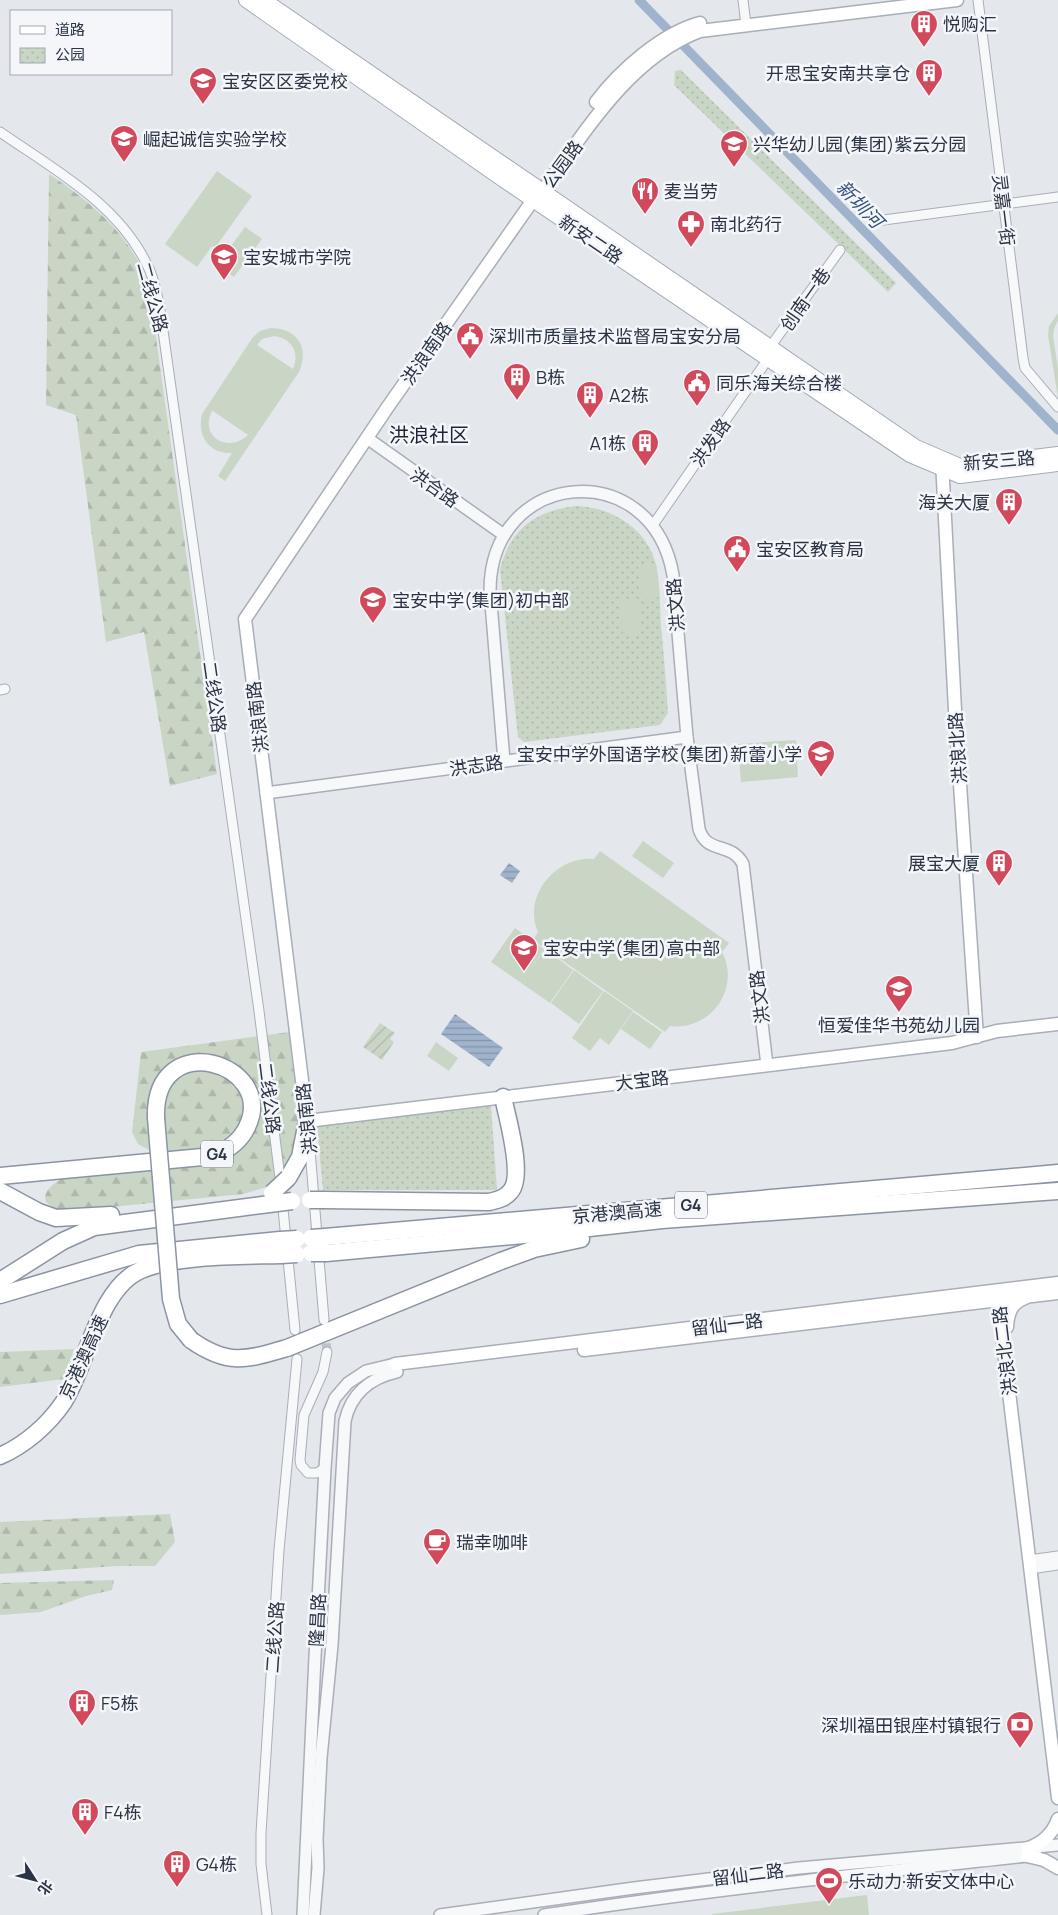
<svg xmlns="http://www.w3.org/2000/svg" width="1058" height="1915" font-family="Manrope,'Noto Sans SC',sans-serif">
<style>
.forest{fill:url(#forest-firs)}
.park{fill:url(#park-dots)}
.garden{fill:url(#garden-furrows)}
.pitch{fill:#c9d6c5;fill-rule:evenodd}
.water{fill:url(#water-rules)}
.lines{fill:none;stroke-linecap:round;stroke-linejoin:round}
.canal{stroke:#9fb4cc;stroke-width:9}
.minor-tunnel{stroke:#bfc3cb;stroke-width:9;stroke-dasharray:9 4.5;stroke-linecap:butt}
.minor-casing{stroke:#a9aeb7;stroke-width:11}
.tertiary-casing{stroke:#a9aeb7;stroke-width:14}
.secondary-casing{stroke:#a9aeb7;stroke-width:15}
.primary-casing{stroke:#a3abb8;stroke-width:16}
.motorway-casing{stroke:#8b94a3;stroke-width:19}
.minor{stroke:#f7f8fa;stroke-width:9}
.tertiary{stroke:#f7f8fa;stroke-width:11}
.secondary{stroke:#fff;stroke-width:12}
.primary{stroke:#fff;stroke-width:14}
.motorway{stroke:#fff;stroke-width:16}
.motorway-bridge-casing{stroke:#8b94a3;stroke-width:19;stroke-linecap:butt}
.motorway-bridge{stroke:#fff;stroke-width:16}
.labels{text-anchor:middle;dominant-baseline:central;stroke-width:5;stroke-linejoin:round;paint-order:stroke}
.shield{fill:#f4f6f9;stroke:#676e7b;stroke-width:1}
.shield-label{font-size:16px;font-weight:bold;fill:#2b3445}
.poi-label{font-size:18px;fill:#2b3445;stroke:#f4f6f9;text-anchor:start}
.street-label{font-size:18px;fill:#2b3445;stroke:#f4f6f9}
.water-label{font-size:19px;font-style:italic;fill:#34527a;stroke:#f4f6f9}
.quarter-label{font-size:20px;fill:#1d2536;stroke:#f4f6f9}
</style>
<defs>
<pattern id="forest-firs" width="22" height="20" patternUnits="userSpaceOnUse" patternTransform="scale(1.25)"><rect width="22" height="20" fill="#c9d6c5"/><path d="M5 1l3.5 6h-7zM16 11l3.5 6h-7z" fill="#adb8ab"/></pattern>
<pattern id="park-dots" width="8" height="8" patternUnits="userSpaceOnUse" patternTransform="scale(1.25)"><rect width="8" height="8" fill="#c9d6c5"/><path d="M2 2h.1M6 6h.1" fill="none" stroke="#adb8ab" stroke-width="1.8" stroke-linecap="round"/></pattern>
<pattern id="garden-furrows" width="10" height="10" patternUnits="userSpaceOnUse" patternTransform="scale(1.25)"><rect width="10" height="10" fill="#c9d6c5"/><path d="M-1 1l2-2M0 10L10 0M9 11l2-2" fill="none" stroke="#adb8ab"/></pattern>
<pattern id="water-rules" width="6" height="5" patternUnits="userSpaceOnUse" patternTransform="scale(1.25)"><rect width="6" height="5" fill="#9fb4cc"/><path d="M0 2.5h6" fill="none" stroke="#8293a7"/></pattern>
</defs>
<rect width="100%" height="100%" fill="#e4e7ec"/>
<g class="forest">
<path d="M49 174C88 200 129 233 146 279 149 288 150 299 152 309L217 774 170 786 144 632 106 642 76 415 46 405Z"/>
<path d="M290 1032 304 1122 296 1158 267 1187 243 1194 101 1208 61 1210 53 1208 46 1202C42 1189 58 1180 69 1176L150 1165 149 1150 138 1144 132 1132 141 1052Z"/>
<path d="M74 1349 64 1379 0 1387V1352Z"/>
<path d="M170 1514 175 1542 155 1566H117L0 1574V1522Z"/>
<path d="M114 1580 112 1590 86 1596 41 1612 0 1615V1583Z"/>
</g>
<g class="park">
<path d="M681 70 896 283 888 292 674 85 675 71Z"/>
<path d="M577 506C611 507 648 529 656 565 660 584 660 606 661 626 664 655 666 684 668 713L660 725 524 742 518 737 500 570C510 529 536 510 577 506Z"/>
<path d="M491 1106 497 1190H323L317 1126Z"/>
</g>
<path class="garden" d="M380 1023 395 1033 390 1039 394 1042 382 1060 363 1047Z"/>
<g class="pitch">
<path d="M217 171 252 196 215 248 212 246 197 267 165 244Z"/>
<path d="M245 227 262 239 234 277 217 265Z"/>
<path d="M1058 313V320L1054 329 1053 336 1058 368V398L1048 335 1049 326Z"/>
<path d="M270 328C297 328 310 347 299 372L225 481 218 476 232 453C209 454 197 436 202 414L253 337 260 331ZM274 336C292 338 300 353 293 369L257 345 262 339ZM212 411H213L248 435C228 454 199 436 212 411Z"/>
<path d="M656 563 660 597 641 599 638 565Z"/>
<path d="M638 599 641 633 623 635 619 601Z"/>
<path d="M796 740 798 777 741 782 738 744Z"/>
<path d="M643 841 674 863 663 878 632 856Z"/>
<path d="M600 851 729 943 722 952C741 988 711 1031 670 1026L665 1032 533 940 538 932C522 897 556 855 594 859Z"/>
<path d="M515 928 544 949 529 971 545 949 573 970 550 1003 491 962Z"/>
<path d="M574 970 603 991 579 1024 551 1003Z"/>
<path d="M604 991 633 1011 609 1045 600 1038 590 1051 572 1038Z"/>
<path d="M633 1012 662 1032 650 1049 621 1029Z"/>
<path d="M436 1042 458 1058 449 1071 427 1056Z"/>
<path d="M867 1895 869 1915H712V1914Z"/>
</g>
<g class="water">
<path d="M509 863 520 871 512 883 500 875Z"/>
<path d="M455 1014 503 1048 489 1067 441 1034Z"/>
</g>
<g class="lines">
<path class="canal" d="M639 0 1058 430"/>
<path class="minor-tunnel" d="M325 1330 327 1352"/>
<defs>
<g id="minor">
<path d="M743 0 746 25"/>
<path d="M978 0 1023 358 1025 368 1058 407"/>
<path d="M0 132C55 170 122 206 150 271 158 291 161 316 164 338L259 1011 281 1186"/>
<path d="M876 221 1058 197"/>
<path d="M770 347 840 250"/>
<path d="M653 525 768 359"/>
<path d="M0 690 5 689"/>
<path d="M309 1138 324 1320"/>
<path d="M282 1199 295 1330"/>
<path d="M325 1468 317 1473H308L301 1465 300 1460 304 1415 323 1372 327 1352"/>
<path d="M1058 1556 1036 1559 1030 1564 1037 1568 1058 1565"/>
<path d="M267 1915 261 1864V1833L279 1550 297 1359"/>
</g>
<g id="tertiary">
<path d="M367 438 504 535"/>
<path d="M504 761 490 591C490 469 652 454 673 575L687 737 699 829C707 855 731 841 743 864L767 1065"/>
<path d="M266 793 687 737"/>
<path d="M303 1915 315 1657 325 1468 329 1413 335 1398 348 1383 366 1371 395 1364"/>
<path d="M314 1915 318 1868 317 1839 321 1758 332 1645 345 1421C351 1394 370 1378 397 1372"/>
<path d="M440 1915 634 1888 799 1868 1058 1845"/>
<path d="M544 1915C707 1890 872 1873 1036 1855"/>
</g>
<g id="secondary">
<path d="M957 0 700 31C629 58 584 133 542 192L533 200 387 408 245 619 307 1121 952 1043 997 1031 1058 1024"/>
<path d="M596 102C619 71 662 33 700 23"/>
<path d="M942 461 955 710 977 1037"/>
<path d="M997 1293 1058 1798"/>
<path d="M1007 1327C1008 1313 1011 1303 1025 1298"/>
<path d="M584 1350 1058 1293"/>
<path d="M395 1364 1058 1283"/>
<path d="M1028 1848C1043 1843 1053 1833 1058 1819"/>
<path d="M1027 1856 1044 1860 1058 1868"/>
</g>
<g id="primary">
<path d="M246 0 502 179 910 455 960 476 1058 464"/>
<path d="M264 0 916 447 960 466 1058 454"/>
</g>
<g id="motorway">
<path d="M0 1176 213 1156C228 1150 240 1142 247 1127 278 1063 153 1025 156 1118"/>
<path d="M288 1178 300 1157 307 1121"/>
<path d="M0 1191 39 1212 56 1218 111 1215"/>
<path d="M324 1200 489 1202C497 1200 504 1199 510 1192 525 1177 507 1117 503 1097"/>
<path d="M325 1237 1058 1173"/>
<path d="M326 1253 535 1234 662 1220 1058 1191"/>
<path d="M0 1281 63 1241 94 1227 277 1203"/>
<path d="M0 1295 139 1254 280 1240"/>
<path d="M191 1340C228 1366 246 1360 287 1348L501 1261 534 1249 581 1239"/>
<path d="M0 1456C25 1445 48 1425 63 1403 87 1366 98 1288 141 1270 177 1255 241 1256 281 1255"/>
</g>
</defs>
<use href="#minor" class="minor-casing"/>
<use href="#tertiary" class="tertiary-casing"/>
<use href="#secondary" class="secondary-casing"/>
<use href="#primary" class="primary-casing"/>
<use href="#motorway" class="motorway-casing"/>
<use href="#minor" class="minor"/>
<use href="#tertiary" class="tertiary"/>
<use href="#secondary" class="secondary"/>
<use href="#primary" class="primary"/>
<use href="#motorway" class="motorway"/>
<defs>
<g id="motorway-bridge">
<path d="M156 1118 171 1299 178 1324 191 1340"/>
<path d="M272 1193 288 1178"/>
<path d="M310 1200H324"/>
<path d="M277 1203 292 1201"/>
<path d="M311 1238 325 1237"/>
<path d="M280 1240 297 1239"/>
<path d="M311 1253H326"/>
<path d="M281 1255 297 1254"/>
</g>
</defs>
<use href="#motorway-bridge" class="motorway-bridge-casing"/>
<use href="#motorway-bridge" class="motorway-bridge"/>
</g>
<defs>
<symbol id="building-pin" viewBox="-11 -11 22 30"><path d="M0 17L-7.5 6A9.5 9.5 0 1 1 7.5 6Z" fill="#d1495b" stroke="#f4f6f9"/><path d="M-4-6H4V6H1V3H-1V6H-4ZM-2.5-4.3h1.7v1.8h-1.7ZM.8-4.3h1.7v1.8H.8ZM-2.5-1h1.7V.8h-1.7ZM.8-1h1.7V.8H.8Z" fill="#fff"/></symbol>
<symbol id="school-pin" viewBox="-11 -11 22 30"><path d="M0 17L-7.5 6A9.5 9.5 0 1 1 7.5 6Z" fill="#d1495b" stroke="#f4f6f9"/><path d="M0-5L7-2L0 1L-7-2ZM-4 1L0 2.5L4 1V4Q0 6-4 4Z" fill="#fff"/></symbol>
<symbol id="restaurant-pin" viewBox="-11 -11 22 30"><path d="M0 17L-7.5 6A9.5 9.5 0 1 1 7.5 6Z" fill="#d1495b" stroke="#f4f6f9"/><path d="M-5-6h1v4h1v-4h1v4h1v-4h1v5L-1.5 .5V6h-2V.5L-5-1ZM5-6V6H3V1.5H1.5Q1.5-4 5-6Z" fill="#fff"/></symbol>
<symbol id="pharmacy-pin" viewBox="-11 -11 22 30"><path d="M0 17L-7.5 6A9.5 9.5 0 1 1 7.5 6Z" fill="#d1495b" stroke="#f4f6f9"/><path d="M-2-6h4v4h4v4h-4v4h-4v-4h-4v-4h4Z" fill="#fff"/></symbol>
<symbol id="civic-pin" viewBox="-11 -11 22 30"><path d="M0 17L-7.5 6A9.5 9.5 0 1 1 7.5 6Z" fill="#d1495b" stroke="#f4f6f9"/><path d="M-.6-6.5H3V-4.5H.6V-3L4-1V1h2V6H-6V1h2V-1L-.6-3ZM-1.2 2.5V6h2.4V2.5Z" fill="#fff"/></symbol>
<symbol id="cafe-pin" viewBox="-11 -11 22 30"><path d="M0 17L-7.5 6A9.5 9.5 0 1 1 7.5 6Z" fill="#d1495b" stroke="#f4f6f9"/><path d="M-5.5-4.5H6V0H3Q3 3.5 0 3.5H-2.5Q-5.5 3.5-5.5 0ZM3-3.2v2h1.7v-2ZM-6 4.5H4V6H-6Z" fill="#fff"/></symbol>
<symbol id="bank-pin" viewBox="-11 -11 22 30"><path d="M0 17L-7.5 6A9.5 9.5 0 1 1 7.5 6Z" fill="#d1495b" stroke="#f4f6f9"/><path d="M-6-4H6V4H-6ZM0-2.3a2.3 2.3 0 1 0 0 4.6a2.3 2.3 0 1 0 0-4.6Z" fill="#fff"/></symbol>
<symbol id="stadium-pin" viewBox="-11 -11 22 30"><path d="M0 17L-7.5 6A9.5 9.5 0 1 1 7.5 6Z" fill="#d1495b" stroke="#f4f6f9"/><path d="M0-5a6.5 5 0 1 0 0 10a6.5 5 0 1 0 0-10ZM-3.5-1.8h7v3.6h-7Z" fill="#fff"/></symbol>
</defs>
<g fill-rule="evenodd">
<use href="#building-pin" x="908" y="8" width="32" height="43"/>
<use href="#building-pin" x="913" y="57" width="32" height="43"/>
<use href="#school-pin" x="187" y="65" width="32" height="43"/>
<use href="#school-pin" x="108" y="123" width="32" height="43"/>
<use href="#school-pin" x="718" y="128" width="32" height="43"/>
<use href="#restaurant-pin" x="629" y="175" width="32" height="43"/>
<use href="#pharmacy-pin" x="675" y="208" width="32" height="43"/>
<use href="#school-pin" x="208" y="241" width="32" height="43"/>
<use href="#civic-pin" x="454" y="320" width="32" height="43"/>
<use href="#building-pin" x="501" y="361" width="32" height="43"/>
<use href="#civic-pin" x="681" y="367" width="32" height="43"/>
<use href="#building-pin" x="574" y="379" width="32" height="43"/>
<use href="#building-pin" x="629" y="427" width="32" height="43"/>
<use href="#building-pin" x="993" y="486" width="32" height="43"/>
<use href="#civic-pin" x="721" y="533" width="32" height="43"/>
<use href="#school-pin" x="357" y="584" width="32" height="43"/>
<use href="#school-pin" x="805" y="738" width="32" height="43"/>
<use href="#building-pin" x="983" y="847" width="32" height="43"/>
<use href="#school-pin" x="508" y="932" width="32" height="43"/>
<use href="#school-pin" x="883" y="973" width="32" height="43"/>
<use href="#cafe-pin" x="421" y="1526" width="32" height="43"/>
<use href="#building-pin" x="66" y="1687" width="32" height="43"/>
<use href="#bank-pin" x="1004" y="1709" width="32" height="43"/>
<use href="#building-pin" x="69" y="1796" width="32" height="43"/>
<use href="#building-pin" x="161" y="1848" width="32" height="43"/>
<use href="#stadium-pin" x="813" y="1865" width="32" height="43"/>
</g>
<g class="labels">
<g class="shield">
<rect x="201" y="1140.5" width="32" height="27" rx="4"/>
<rect x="675" y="1191.5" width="32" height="27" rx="4"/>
</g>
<g class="shield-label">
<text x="217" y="1154">G4</text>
<text x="691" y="1205">G4</text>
</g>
<g class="poi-label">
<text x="943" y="24">悦购汇</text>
<text x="910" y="73" text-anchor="end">开思宝安南共享仓</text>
<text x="222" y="81">宝安区区委党校</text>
<text x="143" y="139">崛起诚信实验学校</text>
<text x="753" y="144">兴华幼儿园(集团)紫云分园</text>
<text x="664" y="191">麦当劳</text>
<text x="710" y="224">南北药行</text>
<text x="243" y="257">宝安城市学院</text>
<text x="489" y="336">深圳市质量技术监督局宝安分局</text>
<text x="536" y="377">B栋</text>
<text x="716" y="383">同乐海关综合楼</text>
<text x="609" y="395">A2栋</text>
<text x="626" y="443" text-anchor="end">A1栋</text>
<text x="990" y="502" text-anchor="end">海关大厦</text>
<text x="756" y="549">宝安区教育局</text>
<text x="392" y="600">宝安中学(集团)初中部</text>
<text x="802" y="754" text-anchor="end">宝安中学外国语学校(集团)新蕾小学</text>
<text x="980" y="863" text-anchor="end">展宝大厦</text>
<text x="543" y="948">宝安中学(集团)高中部</text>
<text x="899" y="1025" text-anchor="middle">恒爱佳华书苑幼儿园</text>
<text x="456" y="1542">瑞幸咖啡</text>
<text x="101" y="1703">F5栋</text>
<text x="1001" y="1725" text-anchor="end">深圳福田银座村镇银行</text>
<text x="104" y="1812">F4栋</text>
<text x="196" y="1864">G4栋</text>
<text x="848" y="1881">乐动力·新安文体中心</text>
</g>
<g class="street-label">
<text transform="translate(562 164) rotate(-54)">公园路</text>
<text transform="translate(1004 210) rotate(83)">灵嘉一街</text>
<text transform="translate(591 239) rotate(34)">新安二路</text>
<text transform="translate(153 297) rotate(75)">二线公路</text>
<text transform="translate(805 299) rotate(-55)">创南一巷</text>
<text transform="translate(426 353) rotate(-55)">洪浪南路</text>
<text transform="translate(710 442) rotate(-55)">洪发路</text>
<text transform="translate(999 460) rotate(-5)">新安三路</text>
<text transform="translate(435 487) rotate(35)">洪合路</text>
<text transform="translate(675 605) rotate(-95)">洪文路</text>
<text transform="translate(215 697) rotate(82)">二线公路</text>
<text transform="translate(257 717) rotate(-97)">洪浪南路</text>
<text transform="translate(957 748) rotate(-94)">洪浪北路</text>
<text transform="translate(476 765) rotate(-8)">洪志路</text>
<text transform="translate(759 997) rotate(-97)">洪文路</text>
<text transform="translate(642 1080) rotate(-7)">大宝路</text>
<text transform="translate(270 1098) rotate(83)">二线公路</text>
<text transform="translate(306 1119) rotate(-96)">洪浪南路</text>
<text transform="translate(617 1212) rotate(-5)">京港澳高速</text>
<text transform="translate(727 1324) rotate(-7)">留仙一路</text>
<text transform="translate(1004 1351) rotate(-97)">洪浪北二路</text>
<text transform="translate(83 1357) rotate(-65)">京港澳高速</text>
<text transform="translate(317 1620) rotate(-87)">隆昌路</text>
<text transform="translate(274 1637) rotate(-86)">二线公路</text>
<text transform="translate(748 1874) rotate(-7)">留仙二路</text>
</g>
<g class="water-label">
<text transform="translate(860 204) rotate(46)">新圳河</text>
</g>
<g class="quarter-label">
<text x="429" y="434">洪浪社区</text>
</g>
</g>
<rect x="10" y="10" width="162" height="65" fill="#f4f6f9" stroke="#a4a8b1"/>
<rect x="20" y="26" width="25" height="8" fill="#ffffff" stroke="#a4a8b1"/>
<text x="55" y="35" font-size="15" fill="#2b3445">道路</text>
<rect x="20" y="48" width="25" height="15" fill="url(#park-dots)" stroke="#a4a8b1"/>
<text x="55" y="60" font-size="15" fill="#2b3445">公园</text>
<g transform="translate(35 1880) rotate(126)" stroke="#f4f6f9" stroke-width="4" paint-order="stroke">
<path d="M0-4L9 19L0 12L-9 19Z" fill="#2b3445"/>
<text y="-8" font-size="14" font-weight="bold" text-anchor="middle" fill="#2b3445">北</text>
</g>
</svg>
